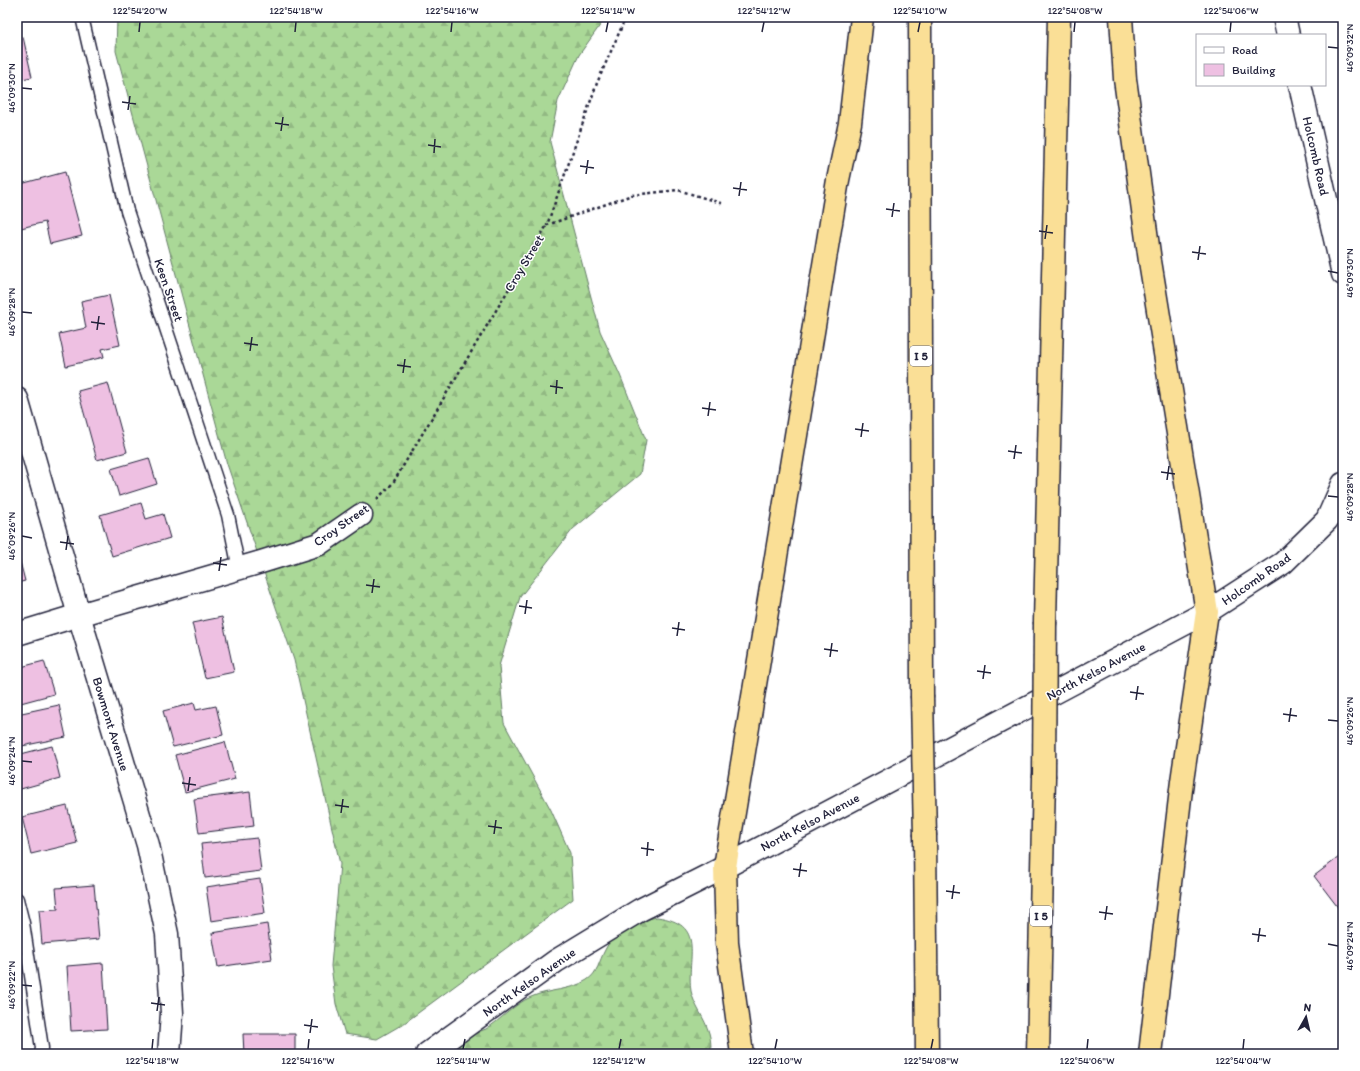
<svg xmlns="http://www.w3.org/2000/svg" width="1360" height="1071" font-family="Itim,sans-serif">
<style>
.forest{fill:url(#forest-firs);stroke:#667d69}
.building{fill:#eec0e2;stroke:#22223b}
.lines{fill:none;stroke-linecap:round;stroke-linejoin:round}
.service-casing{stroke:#22223b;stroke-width:15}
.minor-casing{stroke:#22223b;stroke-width:25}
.tertiary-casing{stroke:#22223b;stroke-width:25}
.motorway-casing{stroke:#22223b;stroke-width:25}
.path{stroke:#22223b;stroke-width:2.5;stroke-dasharray:3 3;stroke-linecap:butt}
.service{stroke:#fff;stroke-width:12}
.minor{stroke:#fff;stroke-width:22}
.tertiary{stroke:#fff;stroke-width:22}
.motorway{stroke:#fadf96;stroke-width:22}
.motorway-bridge-casing{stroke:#22223b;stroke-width:25;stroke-linecap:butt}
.motorway-bridge{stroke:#fadf96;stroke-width:22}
.ticks{fill:none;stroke:#22223b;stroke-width:1.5}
.labels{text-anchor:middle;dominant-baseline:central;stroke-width:3;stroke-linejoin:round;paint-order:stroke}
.shield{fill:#fff;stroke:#646476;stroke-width:1}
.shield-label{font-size:12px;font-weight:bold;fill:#22223b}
.street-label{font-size:13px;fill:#22223b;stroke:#fff}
.neatline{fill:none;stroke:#22223b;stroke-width:1.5}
.ticks-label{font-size:10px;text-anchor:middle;fill:#22223b}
</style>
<defs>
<pattern id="forest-firs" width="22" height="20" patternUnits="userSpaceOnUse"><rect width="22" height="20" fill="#aad897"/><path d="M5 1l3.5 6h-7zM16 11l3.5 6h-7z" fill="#92b983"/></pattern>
</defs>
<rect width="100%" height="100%" fill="#fff"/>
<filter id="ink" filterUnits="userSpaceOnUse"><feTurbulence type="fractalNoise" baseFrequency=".025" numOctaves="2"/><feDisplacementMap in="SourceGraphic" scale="8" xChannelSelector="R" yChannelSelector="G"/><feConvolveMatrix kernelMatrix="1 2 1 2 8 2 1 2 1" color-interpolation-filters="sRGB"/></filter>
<g filter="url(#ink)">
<g class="forest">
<path d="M117 17H606L579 55 558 101 550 142 600 331 620 375 646 440 640 474 573 529 520 597 499 666 504 723 551 810 570 853 573 899 403 1024 377 1039 345 1034 336 1004 331 966 340 864 294 660 227 464 135 122 116 51Z"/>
<path d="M657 917C707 924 686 956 691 991 694 1006 705 1018 709 1033 711 1039 711 1047 711 1054H417L486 1029C502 1019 514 1004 531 997 549 989 570 991 587 980 598 973 599 961 605 950 615 929 637 921 657 917Z"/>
</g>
<g class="building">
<path d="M23 37 32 77 17 80V38Z"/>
<path d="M65 172 82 236 50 244 45 222 17 229V185Z"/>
<path d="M109 295 120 345 102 349 104 357 66 366 59 334 86 328 81 301Z"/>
<path d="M108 383 127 452 97 460 78 391Z"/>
<path d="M149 458 157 484 119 496 111 469Z"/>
<path d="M141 503 146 519 163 514 170 538 112 556 100 515Z"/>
<path d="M17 550 25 581 17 583Z"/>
<path d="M222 617 234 672 205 678 192 623Z"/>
<path d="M44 661 54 694 17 704V668Z"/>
<path d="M194 703 196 710 216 706 223 735 173 747 163 711Z"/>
<path d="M59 705 66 737 17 747V714Z"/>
<path d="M225 742 235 779 185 792 175 755Z"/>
<path d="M52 746 60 778 17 790V755Z"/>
<path d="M250 792 254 826 199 833 194 799Z"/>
<path d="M67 806 77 843 31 854 22 817Z"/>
<path d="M257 838 261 871 205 878 201 844Z"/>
<path d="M1343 854V914L1314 876Z"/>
<path d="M260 879 265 913 211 921 206 887Z"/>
<path d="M94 885 99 939 42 944 39 910 58 909 56 888Z"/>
<path d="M267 924 272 959 218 967 212 933Z"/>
<path d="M103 963 107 1029 71 1031 67 966Z"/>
<path d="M243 1034H295V1054H244Z"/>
</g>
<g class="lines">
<defs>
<g id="service">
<path d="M82 17 127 211 228 515 239 569"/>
<path d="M17 899 23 923 42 1048 41 1054"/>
</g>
<g id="minor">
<path d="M17 399 79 615 148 845 167 934 172 1013 169 1054"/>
<path d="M17 634 79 615 261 562 319 544 361 515"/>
</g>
<g id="tertiary">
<path d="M1284 17 1288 35"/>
<path d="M1300 85 1343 274"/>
<path d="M427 1054 556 961 640 910 725 867 1207 612 1283 563 1327 520 1343 484"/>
</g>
<g id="motorway">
<path d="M920 17 922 696"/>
<path d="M1121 17 1125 79 1150 261 1207 612 1182 781 1150 1054"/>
<path d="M1045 622 1059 17"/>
<path d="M925 836 927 1054"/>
<path d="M742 1054 727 943 725 867 838 180 850 123 862 17"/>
<path d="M1038 1054 1044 777"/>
</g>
</defs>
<use href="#service" class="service-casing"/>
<use href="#minor" class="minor-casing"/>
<use href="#tertiary" class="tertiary-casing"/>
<use href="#motorway" class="motorway-casing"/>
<g class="path">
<path d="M626 17 597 83 547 225 632 195 678 190 724 204"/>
<path d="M377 499 393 483 547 225"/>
</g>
<use href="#service" class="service"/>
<use href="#minor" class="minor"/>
<use href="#tertiary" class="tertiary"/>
<use href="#motorway" class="motorway"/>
<defs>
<g id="motorway-bridge">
<path d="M922 696 925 836"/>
<path d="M1044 777 1045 622"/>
</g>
</defs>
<use href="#motorway-bridge" class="motorway-bridge-casing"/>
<use href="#motorway-bridge" class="motorway-bridge"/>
</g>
</g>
<path class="ticks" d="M139 32 140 22M295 32 296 22M451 32 452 22M606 32 608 22M762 32 764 22M918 32 920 22M1074 32 1075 22M1230 32 1231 22M1328 47 1338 48M22 88 32 89M122 102 136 104M128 110 130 96M275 123 289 125M281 131 283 117M428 145 441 147M434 153 435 139M580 166 594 168M586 174 588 160M733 188 747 190M739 196 741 182M886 209 900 211M892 217 894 203M1039 231 1053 233M1045 239 1047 225M1192 252 1206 254M1198 260 1200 246M1328 271 1338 273M22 312 32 313M91 322 105 324M97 330 99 316M244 343 258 345M250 351 252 337M397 365 411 367M403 373 405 359M550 386 563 388M556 394 557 380M702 408 716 410M708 416 710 402M855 429 869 431M861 437 863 423M1008 451 1022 453M1014 459 1016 445M1161 472 1175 474M1167 480 1169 466M1328 496 1338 497M22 536 32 538M60 542 74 544M66 550 68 536M213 563 227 565M219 571 221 557M366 585 380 587M372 593 374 579M519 606 532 608M525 614 527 600M672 628 685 630M677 636 679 622M824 649 838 651M830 657 832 643M977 671 991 673M983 679 985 665M1130 692 1144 694M1136 700 1138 686M1283 714 1297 716M1328 720 1338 721M1289 722 1291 708M22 761 32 762M182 783 196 785M188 791 190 777M335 805 349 807M341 813 343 799M488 826 502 828M494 834 496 820M641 848 654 850M647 856 648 842M793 869 807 871M799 877 801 863M946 891 960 893M952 899 954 885M1099 912 1113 914M1105 920 1107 906M1252 934 1266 936M1258 942 1260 928M1328 944 1338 946M22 985 32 986M151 1003 165 1005M157 1011 159 997M304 1025 318 1027M310 1033 312 1019M152 1049 153 1039M308 1049 309 1039M463 1049 465 1039M619 1049 621 1039M775 1049 777 1039M931 1049 933 1039M1087 1049 1088 1039M1243 1049 1244 1039"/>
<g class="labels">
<g class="shield">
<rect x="910" y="346" width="22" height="20" rx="3"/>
<rect x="1030" y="906" width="22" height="20" rx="3"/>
</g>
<g class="shield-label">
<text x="921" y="356">I 5</text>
<text x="1041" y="916">I 5</text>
</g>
<g class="street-label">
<text transform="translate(1316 156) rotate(77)">Holcomb Road</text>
<text transform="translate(524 263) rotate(-59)">Croy Street</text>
<text transform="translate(169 290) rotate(71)">Keen Street</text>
<text transform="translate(341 525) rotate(-35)">Croy Street</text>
<text transform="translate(1256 579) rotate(-35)">Holcomb Road</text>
<text transform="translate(1096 671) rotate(-28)">North Kelso Avenue</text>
<text transform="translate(111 724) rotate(73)">Bowmont Avenue</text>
<text transform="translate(810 822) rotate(-28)">North Kelso Avenue</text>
<text transform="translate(529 982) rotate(-35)">North Kelso Avenue</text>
</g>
</g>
<rect width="1360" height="1071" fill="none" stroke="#fff" stroke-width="44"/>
<rect x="1196" y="34" width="130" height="52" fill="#ffffff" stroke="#a7a7b1"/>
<rect x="1204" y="47" width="20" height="6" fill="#ffffff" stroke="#a7a7b1"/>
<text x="1232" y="54" font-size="12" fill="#22223b">Road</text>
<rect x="1204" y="64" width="20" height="12" fill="#eec0e2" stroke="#a7a7b1"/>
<text x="1232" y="74" font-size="12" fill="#22223b">Building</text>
<g transform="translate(1306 1017) rotate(8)" stroke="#ffffff" stroke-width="3" paint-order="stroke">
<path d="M0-3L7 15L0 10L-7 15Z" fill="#22223b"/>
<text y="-6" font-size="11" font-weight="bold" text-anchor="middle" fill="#22223b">N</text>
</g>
<rect x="22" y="22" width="1316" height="1027" class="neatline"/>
<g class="ticks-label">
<text x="140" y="14">122°54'20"W</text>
<text x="296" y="14">122°54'18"W</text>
<text x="452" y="14">122°54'16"W</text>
<text x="608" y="14">122°54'14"W</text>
<text x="764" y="14">122°54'12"W</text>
<text x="920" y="14">122°54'10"W</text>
<text x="1075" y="14">122°54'08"W</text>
<text x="1231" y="14">122°54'06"W</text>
<text transform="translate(1349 48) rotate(-90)" y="4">46°09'32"N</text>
<text transform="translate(11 88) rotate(-90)" y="4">46°09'30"N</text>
<text transform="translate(1349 273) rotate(-90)" y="4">46°09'30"N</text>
<text transform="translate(11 312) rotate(-90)" y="4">46°09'28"N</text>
<text transform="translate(1349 497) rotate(-90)" y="4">46°09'28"N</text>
<text transform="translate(11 536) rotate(-90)" y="4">46°09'26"N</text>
<text transform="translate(1349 721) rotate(-90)" y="4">46°09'26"N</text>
<text transform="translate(11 761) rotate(-90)" y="4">46°09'24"N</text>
<text transform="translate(1349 946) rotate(-90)" y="4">46°09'24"N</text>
<text transform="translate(11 985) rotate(-90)" y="4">46°09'22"N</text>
<text x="152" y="1064">122°54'18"W</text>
<text x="308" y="1064">122°54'16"W</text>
<text x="463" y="1064">122°54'14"W</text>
<text x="619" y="1064">122°54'12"W</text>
<text x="775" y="1064">122°54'10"W</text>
<text x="931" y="1064">122°54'08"W</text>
<text x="1087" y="1064">122°54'06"W</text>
<text x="1243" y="1064">122°54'04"W</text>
</g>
</svg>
